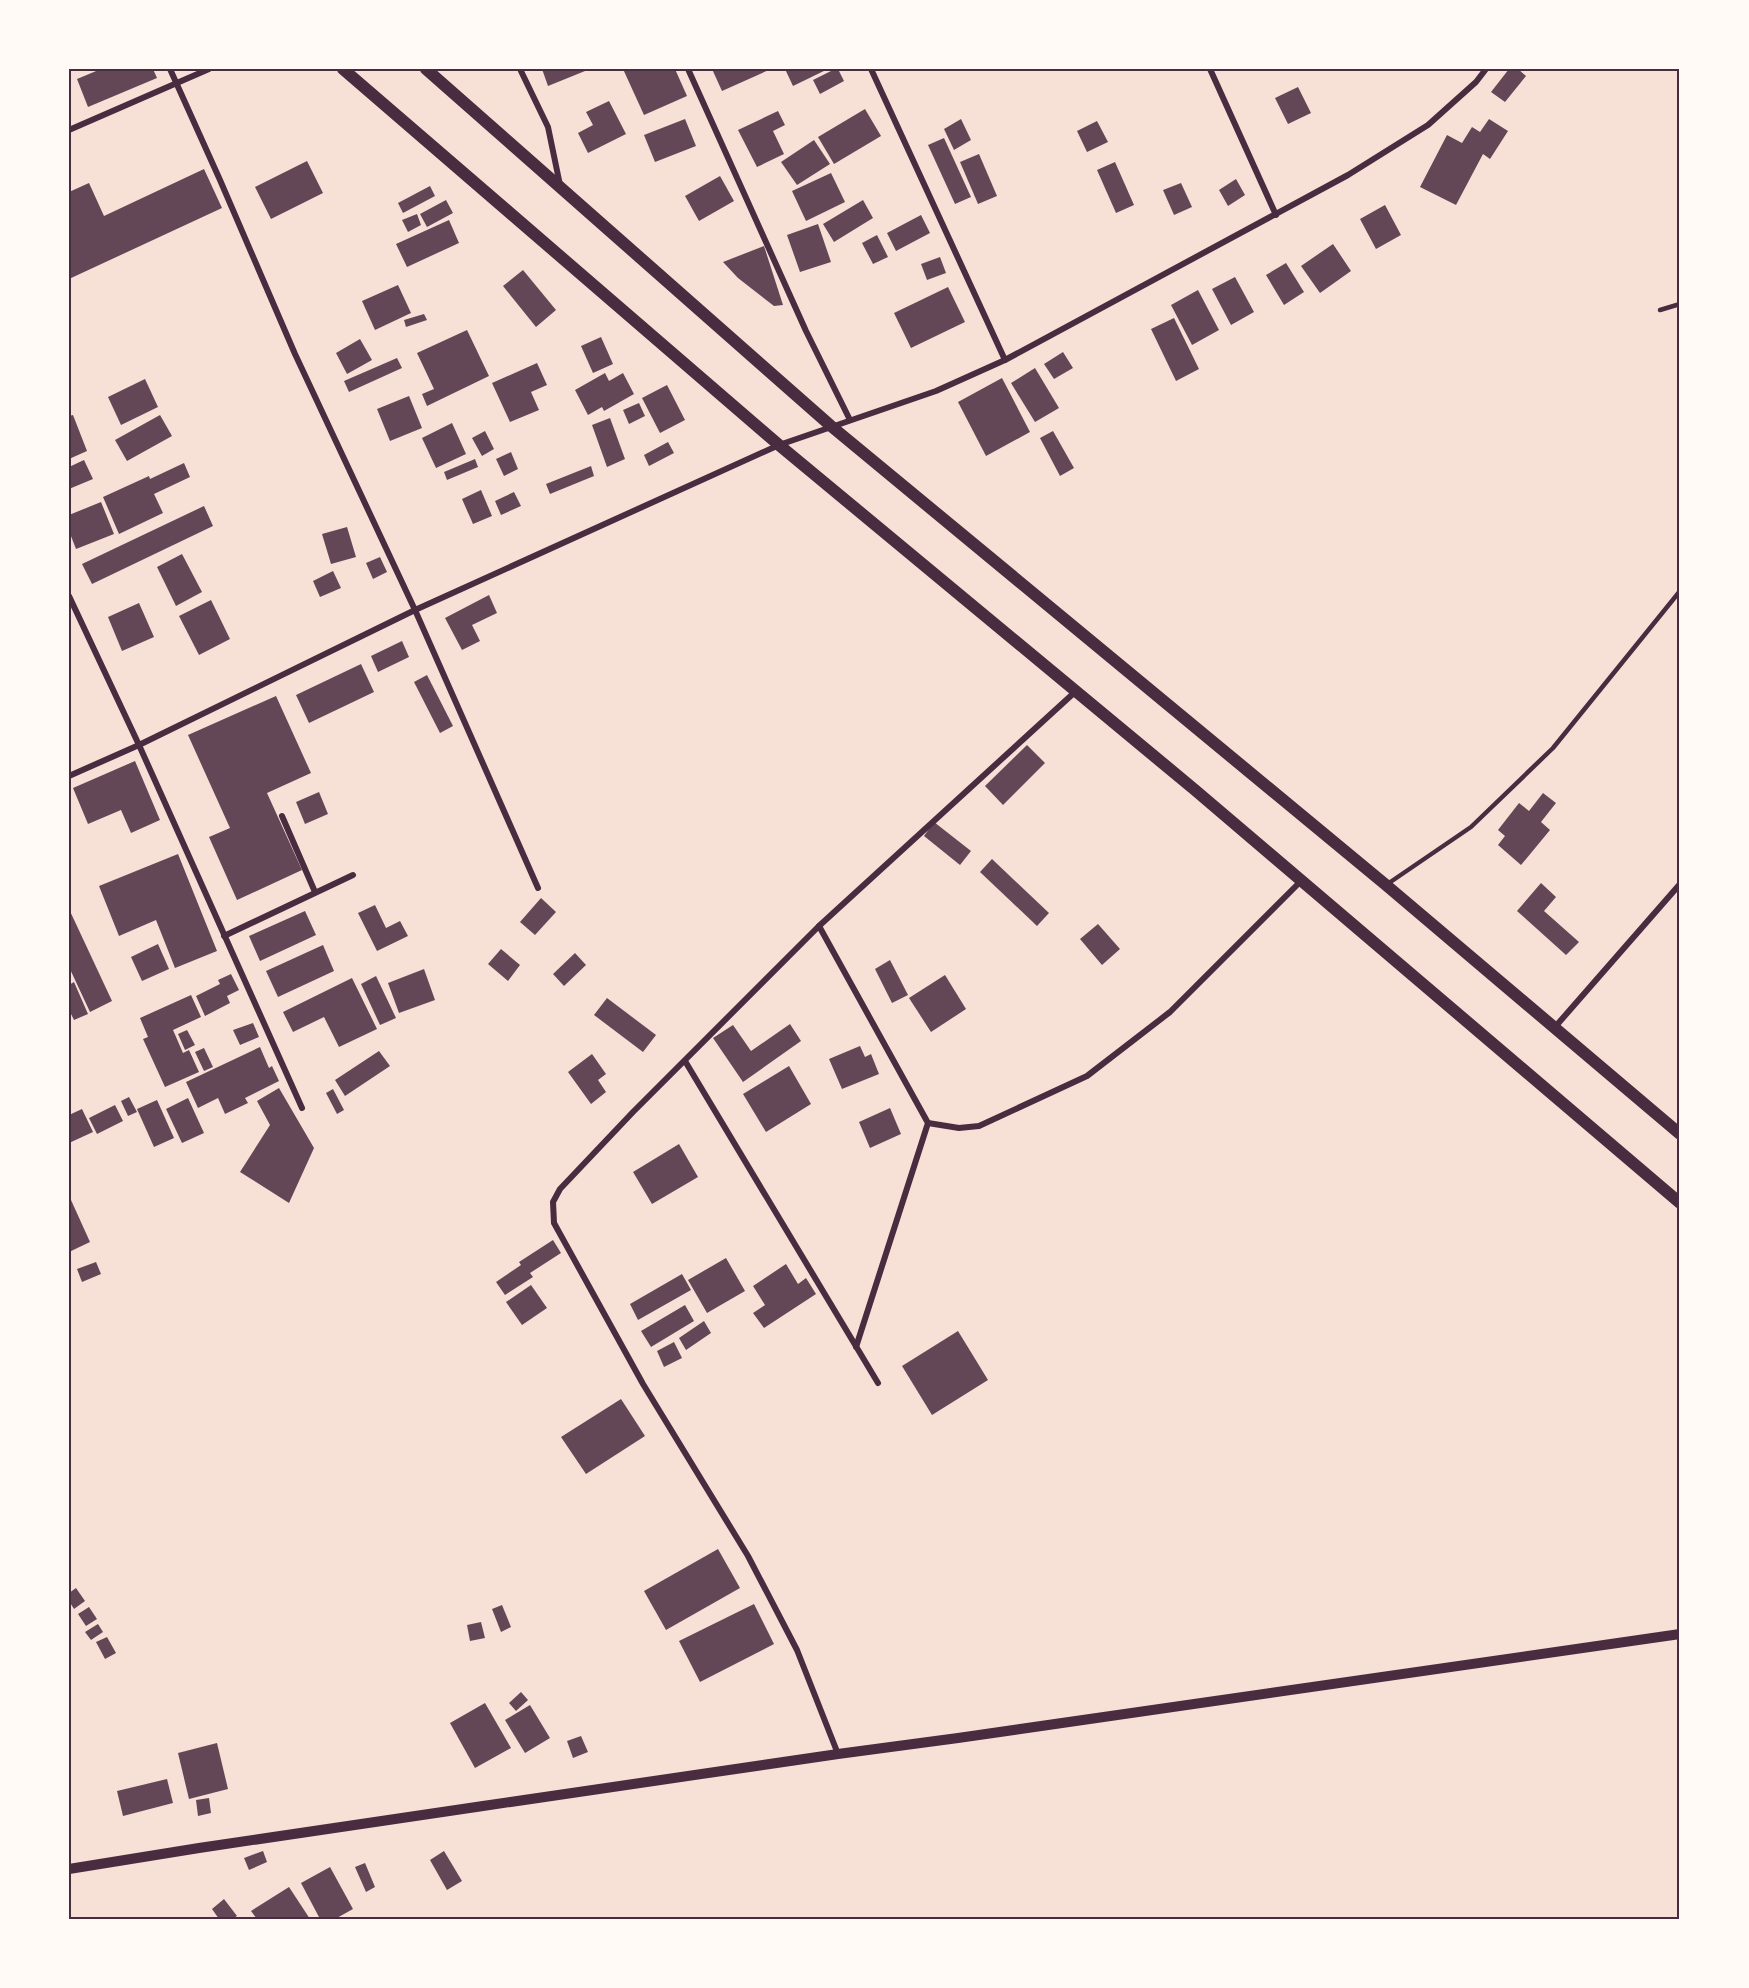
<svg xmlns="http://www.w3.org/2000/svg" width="1749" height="1988" font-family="Roboto,sans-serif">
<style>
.building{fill:#644757}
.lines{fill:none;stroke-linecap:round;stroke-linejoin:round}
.service{stroke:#4a2c40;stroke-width:4.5}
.minor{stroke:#4a2c40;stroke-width:6}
.tertiary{stroke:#4a2c40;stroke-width:10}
.secondary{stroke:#4a2c40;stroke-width:12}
.neatline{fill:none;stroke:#4a2c40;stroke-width:2}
</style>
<rect width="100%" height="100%" fill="#f7e1d7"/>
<g class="building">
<path d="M101 69H153L157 78 88 107 77 79Z"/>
<path d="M542 69H590L548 86Z"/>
<path d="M623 69H675L687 96 644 115Z"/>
<path d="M712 69H771L722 91Z"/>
<path d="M785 69H828L793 86Z"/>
<path d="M835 69H838L844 81 820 94 813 80Z"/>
<path d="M1509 69H1518L1526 76 1505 102 1491 92Z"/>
<path d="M1298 87 1311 113 1288 124 1275 98Z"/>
<path d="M609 101 626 134 588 153 578 133 593 125 586 112Z"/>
<path d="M865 109 881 136 834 164 818 137Z"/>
<path d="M778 111 785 125 773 131 784 154 757 167 738 130Z"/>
<path d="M685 119 696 146 655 162 644 135Z"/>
<path d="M961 119 971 140 954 150 944 129Z"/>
<path d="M1489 119 1508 131 1490 159 1483 154 1456 205 1420 187 1447 135 1462 143 1472 127 1480 132Z"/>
<path d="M1097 121 1108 142 1087 152 1077 131Z"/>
<path d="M944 138 971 197 955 204 928 145Z"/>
<path d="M814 140 830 164 797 185 781 162Z"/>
<path d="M979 154 997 196 978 204 960 162Z"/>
<path d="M307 161 323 193 271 219 255 187Z"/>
<path d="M1115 162 1134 205 1116 213 1097 170Z"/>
<path d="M204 169 222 208 69 279V192L89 183 104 216Z"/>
<path d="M831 173 845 202 806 221 792 191Z"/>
<path d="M720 176 734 201 699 221 685 196Z"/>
<path d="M1236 179 1245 195 1228 206 1219 190Z"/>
<path d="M1181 183 1192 207 1174 215 1163 190Z"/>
<path d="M430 186 435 196 403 213 398 203Z"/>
<path d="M446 200 453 213 427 227 420 214Z"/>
<path d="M863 200 873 218 834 242 823 224Z"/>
<path d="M1385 205 1401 235 1376 249 1360 219Z"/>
<path d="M417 214 421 225 408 232 402 220Z"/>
<path d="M921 215 930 233 896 251 887 233Z"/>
<path d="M449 220 459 243 407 267 396 244Z"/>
<path d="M818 224 831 262 800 272 787 235Z"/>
<path d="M877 235 888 257 873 264 862 243Z"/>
<path d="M1333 244 1351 271 1320 293 1301 266Z"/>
<path d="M764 246 783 305 774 306 738 278 723 262Z"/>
<path d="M940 257 946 273 927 280 921 264Z"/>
<path d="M1286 263 1304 292 1284 305 1266 275Z"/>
<path d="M523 270 556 310 536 327 503 286Z"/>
<path d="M1235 277 1254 312 1231 325 1212 289Z"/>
<path d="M398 285 411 313 375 330 362 301Z"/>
<path d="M948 287 965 322 911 348 894 313Z"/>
<path d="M1198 290 1219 330 1192 345 1171 305Z"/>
<path d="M424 314 427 320 406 327 404 320Z"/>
<path d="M1174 318 1199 369 1176 381 1151 329Z"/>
<path d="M467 330 489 376 427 406 422 394 434 389 417 353Z"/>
<path d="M601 337 613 364 593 373 581 346Z"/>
<path d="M360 339 372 360 347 374 336 353Z"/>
<path d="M1063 352 1073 368 1054 379 1044 364Z"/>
<path d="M397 358 402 368 349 392 344 381Z"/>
<path d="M537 363 547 385 531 392 539 410 510 422 492 383Z"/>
<path d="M1035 368 1059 408 1035 422 1011 383Z"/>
<path d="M605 373 609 381 623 373 634 394 604 411 602 407 588 415 575 390Z"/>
<path d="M1002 378 1030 432 986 456 958 402Z"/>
<path d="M145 379 158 407 121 425 108 397Z"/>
<path d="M667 385 685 420 660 433 642 398Z"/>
<path d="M409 396 422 428 390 441 377 409Z"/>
<path d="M639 403 645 416 629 424 623 410Z"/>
<path d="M73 415 87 451 69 459V416Z"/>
<path d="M160 415 172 436 127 461 115 440Z"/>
<path d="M610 418 625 459 607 467 592 425Z"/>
<path d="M452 423 466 454 436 468 422 438Z"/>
<path d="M485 431 494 449 482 456 472 438Z"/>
<path d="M1053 431 1074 468 1060 476 1040 438Z"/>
<path d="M668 442 674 453 649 466 644 455Z"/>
<path d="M511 452 518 469 504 476 496 459Z"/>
<path d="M475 459 478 467 447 480 444 472Z"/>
<path d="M84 460 93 479 69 489V467Z"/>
<path d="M184 463 190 477 154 494 163 513 119 534 103 497 149 476 150 479Z"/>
<path d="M591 466 594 476 550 494 546 484Z"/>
<path d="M481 490 492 516 473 524 462 499Z"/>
<path d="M514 492 521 506 501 515 495 501Z"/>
<path d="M101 502 114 534 76 549 69 531V515Z"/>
<path d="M204 506 213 526 92 584 82 564Z"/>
<path d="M347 527 356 557 331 564 322 534Z"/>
<path d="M182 554 202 592 176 606 157 567Z"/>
<path d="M380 557 387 572 373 579 366 563Z"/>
<path d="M333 571 341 588 320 597 313 581Z"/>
<path d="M489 595 497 613 472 625 480 641 462 650 445 618Z"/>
<path d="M211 600 230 639 199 655 179 616Z"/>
<path d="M139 603 154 637 122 651 108 617Z"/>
<path d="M402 641 409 657 378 672 371 656Z"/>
<path d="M361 664 374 692 309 723 296 695Z"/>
<path d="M427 675 453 726 440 733 414 682Z"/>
<path d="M276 696 311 773 267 793 302 870 237 900 209 837 230 828 188 735Z"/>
<path d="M1027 745 1045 763 1003 805 985 786Z"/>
<path d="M135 761 160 820 131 833 121 810 88 824 73 788Z"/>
<path d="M319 792 328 814 305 824 296 802Z"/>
<path d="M1543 793 1556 803 1541 822 1550 830 1521 865 1498 845 1505 836 1498 830 1519 803 1529 811Z"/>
<path d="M934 822 971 851 960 865 924 836Z"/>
<path d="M178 854 217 951 175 968 156 920 119 936 99 886Z"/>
<path d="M992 859 1049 913 1037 926 980 872Z"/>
<path d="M1541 883 1556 897 1544 911 1579 942 1566 955 1517 911Z"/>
<path d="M541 898 556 912 535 935 520 922Z"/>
<path d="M375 905 386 928 400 921 408 936 377 951 358 913Z"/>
<path d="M69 909 112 1001 90 1012 69 967Z"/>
<path d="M305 911 316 935 260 961 249 936Z"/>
<path d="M1098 924 1120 949 1102 965 1080 939Z"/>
<path d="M158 944 169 969 142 981 131 957Z"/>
<path d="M323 945 334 971 278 997 266 971Z"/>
<path d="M501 949 520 965 508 981 488 964Z"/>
<path d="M575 953 586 965 564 986 553 974Z"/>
<path d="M890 960 908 995 892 1003 875 969Z"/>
<path d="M424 969 435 1000 399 1013 388 983Z"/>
<path d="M231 974 239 990 227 996 230 1003 205 1016 196 996 220 984 218 980Z"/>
<path d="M945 975 966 1009 931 1032 909 998Z"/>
<path d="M376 976 396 1018 380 1025 361 984Z"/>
<path d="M352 978 377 1029 339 1047 324 1017 293 1032 283 1012Z"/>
<path d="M74 982 88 1014 74 1020 69 1010V985Z"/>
<path d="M191 995 201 1017 173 1030 183 1053 189 1050 199 1072 165 1087 143 1039 148 1037 140 1018Z"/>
<path d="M607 998 656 1035 643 1052 594 1015Z"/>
<path d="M253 1023 259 1037 240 1045 233 1030Z"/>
<path d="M790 1024 801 1041 743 1082 713 1038 733 1025 751 1051Z"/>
<path d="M187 1030 195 1045 185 1050 178 1034Z"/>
<path d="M860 1046 865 1057 871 1054 879 1074 842 1089 829 1059Z"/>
<path d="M260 1047 269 1068 272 1066 279 1081 245 1098 248 1103 225 1114 218 1098 198 1108 186 1082Z"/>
<path d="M204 1048 213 1067 204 1071 195 1052Z"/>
<path d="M379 1051 390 1066 345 1096 335 1080Z"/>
<path d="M592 1054 606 1074 598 1080 606 1092 591 1104 568 1072Z"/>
<path d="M789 1066 811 1104 766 1132 743 1094Z"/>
<path d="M279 1088 314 1148 289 1203 240 1172 270 1125 257 1101Z"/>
<path d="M333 1089 344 1110 337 1114 326 1093Z"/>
<path d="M129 1097 137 1112 128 1116 121 1101Z"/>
<path d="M188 1098 204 1133 182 1143 166 1109Z"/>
<path d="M157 1100 174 1138 154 1147 137 1109Z"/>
<path d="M115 1105 123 1121 97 1134 89 1118Z"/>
<path d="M890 1108 901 1134 870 1148 859 1122Z"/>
<path d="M82 1109 93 1132 69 1143V1115Z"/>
<path d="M679 1144 698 1177 652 1204 633 1172Z"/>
<path d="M71 1200 90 1242 69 1252V1201Z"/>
<path d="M553 1240 561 1253 530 1273 533 1277 505 1295 496 1282 521 1265 519 1262Z"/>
<path d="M726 1258 745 1291 707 1313 688 1280Z"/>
<path d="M96 1262 101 1274 82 1282 77 1269Z"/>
<path d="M786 1264 798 1284 806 1278 816 1294 764 1328 753 1313 765 1305 753 1286Z"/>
<path d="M682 1274 691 1290 638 1320 630 1304Z"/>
<path d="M531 1285 547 1308 522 1325 506 1302Z"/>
<path d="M685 1305 694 1321 651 1347 641 1331Z"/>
<path d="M704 1321 711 1333 686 1350 679 1338Z"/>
<path d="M958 1331 988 1380 932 1415 902 1366Z"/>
<path d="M674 1342 682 1358 664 1367 657 1351Z"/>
<path d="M621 1399 645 1436 586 1474 561 1437Z"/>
<path d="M718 1549 740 1588 666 1630 644 1591Z"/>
<path d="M76 1588 85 1601 74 1609 69 1601V1593Z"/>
<path d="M754 1604 774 1644 700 1682 679 1641Z"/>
<path d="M502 1605 511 1627 501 1632 492 1609Z"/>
<path d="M89 1607 97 1619 86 1626 78 1614Z"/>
<path d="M481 1622 485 1638 470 1641 467 1625Z"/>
<path d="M98 1624 103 1632 91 1640 85 1632Z"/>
<path d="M107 1637 116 1653 105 1659 96 1642Z"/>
<path d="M521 1692 528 1700 516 1711 509 1703Z"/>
<path d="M485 1703 511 1748 475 1768 450 1723Z"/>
<path d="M530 1705 550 1738 525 1753 505 1720Z"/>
<path d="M581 1736 588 1752 573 1758 567 1741Z"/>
<path d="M217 1743 228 1789 189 1799 178 1753Z"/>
<path d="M167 1779 173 1803 123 1816 117 1791Z"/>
<path d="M209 1798 211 1813 198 1816 196 1800Z"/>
<path d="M263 1851 267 1862 249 1870 244 1858Z"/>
<path d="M444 1851 462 1881 447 1890 430 1860Z"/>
<path d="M365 1863 375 1887 366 1892 355 1867Z"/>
<path d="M330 1867 353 1909 335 1919H320L301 1883Z"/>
<path d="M289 1887 310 1919H257L251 1911Z"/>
<path d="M224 1899 237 1916 232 1919H219L212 1909Z"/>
</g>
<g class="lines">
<g class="service">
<path d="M1660 310 1680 304"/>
<path d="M1386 885 1471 827 1553 748 1680 591"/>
</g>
<g class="minor">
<path d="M170 69 220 180 295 354 415 610 538 888"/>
<path d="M520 69 548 127 560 185"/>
<path d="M688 69 806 331 850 420"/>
<path d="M871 69 1005 360"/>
<path d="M1210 69 1276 215"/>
<path d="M69 130 209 69"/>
<path d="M69 596 139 745 302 1108"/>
<path d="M69 776 139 745 415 610 779 445 936 391 1005 360 1348 175 1428 125 1476 82 1486 69"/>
<path d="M282 816 315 892"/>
<path d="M819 926 928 1123 856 1347"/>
<path d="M224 936 353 875"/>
<path d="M1555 1027 1680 884"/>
<path d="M685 1061 878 1383"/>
<path d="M928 1123 959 1128 979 1126 1087 1076 1170 1012 1301 881"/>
<path d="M838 1754 797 1650 748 1556 643 1384 554 1223 553 1202 560 1189 633 1112 819 926 1075 692"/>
</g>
<path class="tertiary" d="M69 1869 199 1848 483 1806 838 1754 958 1738 1680 1634"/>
<g class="secondary">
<path d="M343 69 779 445 1195 790 1680 1203"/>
<path d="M426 69 831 426 1386 885 1680 1134"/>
</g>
</g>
<rect width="1749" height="1988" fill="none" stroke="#fffaf5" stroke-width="141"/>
<rect x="70" y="70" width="1608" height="1848" class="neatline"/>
</svg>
